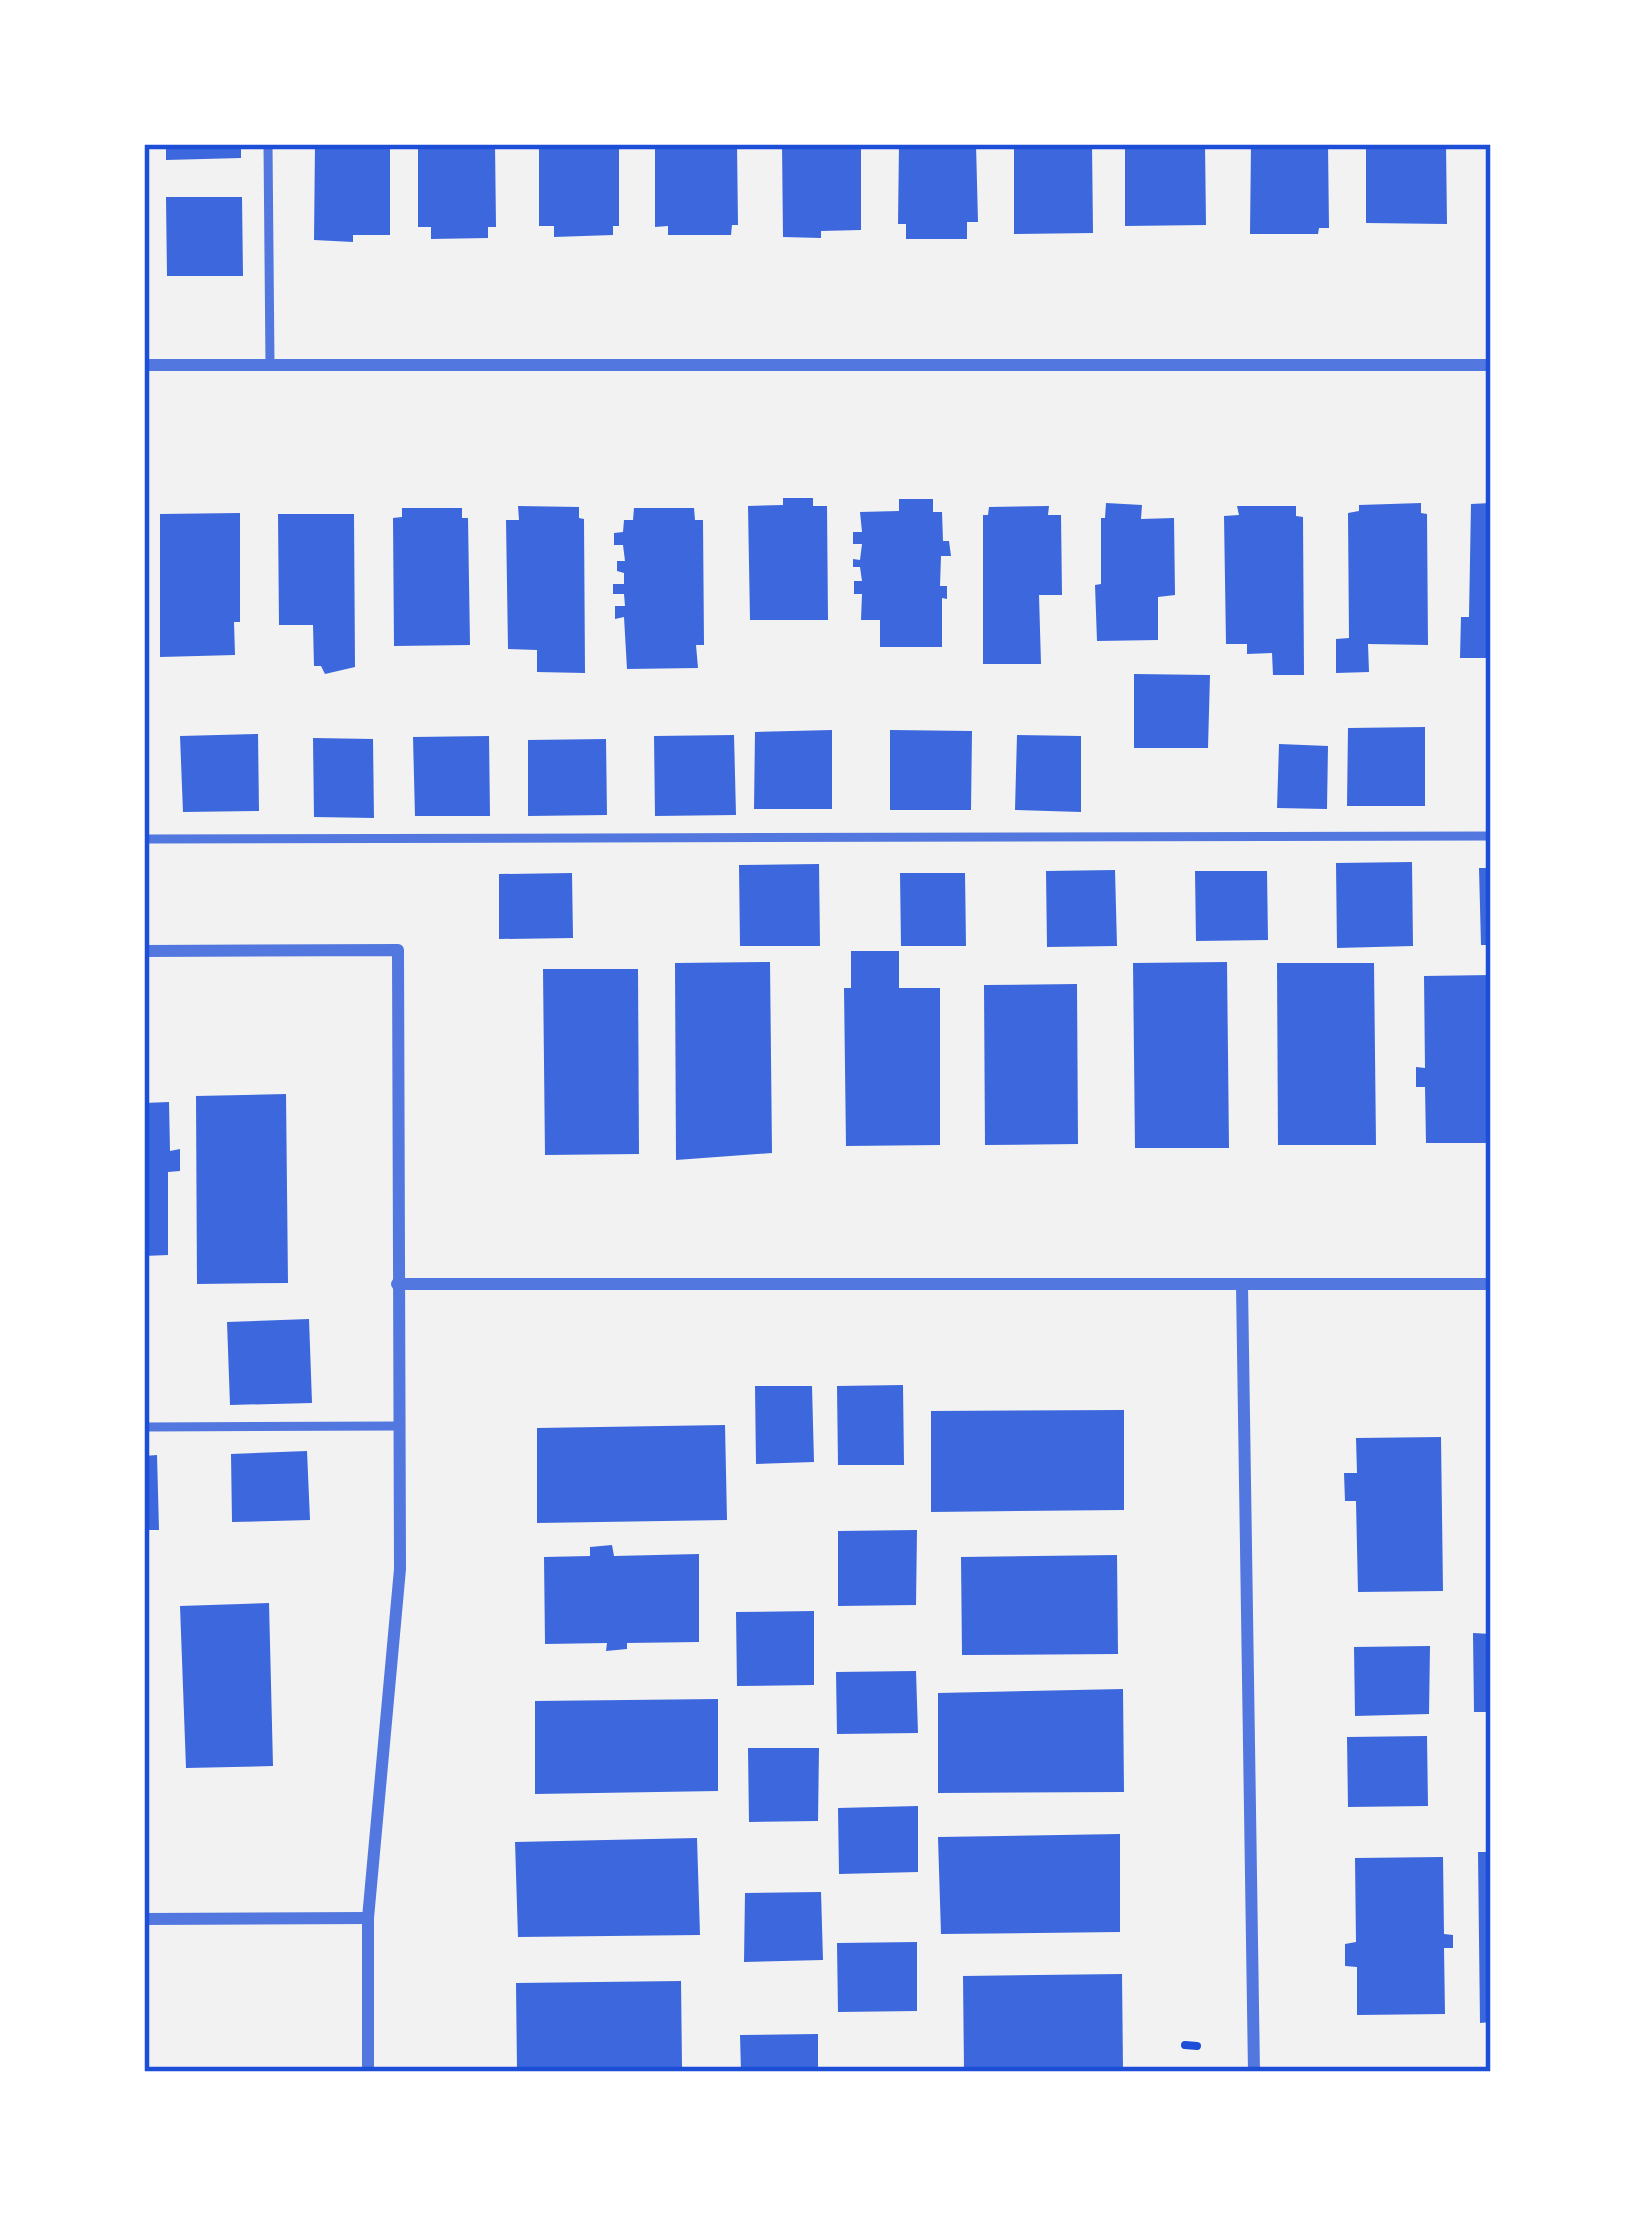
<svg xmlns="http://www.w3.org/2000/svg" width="1635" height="2216" font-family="'Fira Sans',sans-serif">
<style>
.building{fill:#3d67dc}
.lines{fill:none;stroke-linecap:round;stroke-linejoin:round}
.path{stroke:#1d4ed8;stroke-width:8}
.service{stroke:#5277de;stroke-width:9}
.minor{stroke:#5277de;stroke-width:12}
.neatline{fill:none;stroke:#1d4ed8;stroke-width:4.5}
</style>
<rect width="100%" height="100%" fill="#f2f2f2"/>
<g class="building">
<path d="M166 144H241V158L166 160Z"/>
<path d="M315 144H390V235H353V242L314 240Z"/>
<path d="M418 144H495L496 227H488V238L431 239V227H418Z"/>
<path d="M539 144H619V226H613V235L554 237V226H539Z"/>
<path d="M655 144H737L738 225H732L731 235H668V226L655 227Z"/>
<path d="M782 144H861V230L821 231V238L783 237Z"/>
<path d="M899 144H976L978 222H967V239H906V224H898Z"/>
<path d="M1014 144H1092L1093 233 1014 234Z"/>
<path d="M1125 144H1205L1206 225 1125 226Z"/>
<path d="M1251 144H1328L1329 228H1319L1318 234H1250Z"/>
<path d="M1366 144H1446L1447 224 1366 223Z"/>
<path d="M166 197H242L243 276H167Z"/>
<path d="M783 498H813V506H827L828 620H750L748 506 783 505Z"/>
<path d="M899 499H933V512H942L943 541H949L951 556H941L940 586H947V599L942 598V647H880V620H861L862 594H854V581H862L860 567H853V559L860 560 862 544H853V532H862L860 512 899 511Z"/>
<path d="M1106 503 1142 505 1141 519 1174 518 1175 595 1158 597V640L1097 641 1095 585 1101 584V518H1105Z"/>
<path d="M1421 503V513L1427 514 1428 645 1368 644 1369 672 1336 673V639L1349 638 1348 513 1359 511V505Z"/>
<path d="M1491 503V658H1460L1461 617H1469L1471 504Z"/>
<path d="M518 506 579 507V518L584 519 585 673 537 672V650L508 649 506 520H519Z"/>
<path d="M1049 506 1048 515H1061L1062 595H1039L1041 664H983V515H988L989 507Z"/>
<path d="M1237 506H1296V516L1303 517 1304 675H1273L1272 653 1247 654V644H1226L1224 516 1239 515Z"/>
<path d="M402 508H462V518H468L470 645 394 646 393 518 402 517Z"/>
<path d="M634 508H694L695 520H703L704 645H696L698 668 627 669 624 617 615 619V606H625L624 594H613V584H624V573L617 571V561H625L623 545H614V533L623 532 624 520H633Z"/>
<path d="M240 513V622H234L235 655 160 657V514Z"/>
<path d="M278 514H354L355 667 325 674 321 666H314L313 625H279Z"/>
<path d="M1134 674 1210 675 1208 748H1134Z"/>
<path d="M1425 727V806H1347L1348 728Z"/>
<path d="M832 730V809H754L755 732Z"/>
<path d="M890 730 972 731 971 810H890Z"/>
<path d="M258 734 259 811 183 812 180 736Z"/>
<path d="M734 735 736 815 655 816 654 736Z"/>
<path d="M1017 735 1081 736V812L1015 810Z"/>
<path d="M489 736 490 816H415L413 737Z"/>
<path d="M313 738 373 739 374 818 314 817Z"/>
<path d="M606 739 607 815 528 816V740Z"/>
<path d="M1279 744 1328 746 1327 809 1277 808Z"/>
<path d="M1412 862 1413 946 1337 948 1336 863Z"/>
<path d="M819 864 820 946H740L739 865Z"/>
<path d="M1479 868H1491V945H1481Z"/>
<path d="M1115 870 1117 946 1047 947 1046 871Z"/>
<path d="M1195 871H1267L1268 940 1196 941Z"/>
<path d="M572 873 573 938 499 939V874Z"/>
<path d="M900 873H965L966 946H901Z"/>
<path d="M851 951H899V988H940V1145L846 1146 844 988H851Z"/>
<path d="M770 962 772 1153 676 1160 675 963Z"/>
<path d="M1227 962 1229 1148H1135L1133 963Z"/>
<path d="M1277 963H1374L1376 1145H1278Z"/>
<path d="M543 969H638L639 1154 545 1155Z"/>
<path d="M1491 975V1143H1426L1425 1087H1416V1067L1425 1068 1424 976Z"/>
<path d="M1077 984 1078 1144 985 1145 984 985Z"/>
<path d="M286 1094 288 1283 197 1284 196 1096Z"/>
<path d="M169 1102 170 1151 180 1149V1171L168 1172V1255L144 1256V1103Z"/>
<path d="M309 1319 312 1403 230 1405 227 1322Z"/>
<path d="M903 1385 904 1465H838L837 1386Z"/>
<path d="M755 1386H812L814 1462 756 1464Z"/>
<path d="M1124 1410V1510L931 1512V1411Z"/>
<path d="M725 1425 727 1520 537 1523V1428Z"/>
<path d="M1441 1437 1443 1591 1358 1592 1356 1501H1345L1344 1473H1357L1356 1438Z"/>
<path d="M307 1451 310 1520 232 1522 231 1454Z"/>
<path d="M157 1455 159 1530H144V1456Z"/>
<path d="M917 1530 916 1605 838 1606V1531Z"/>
<path d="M612 1545 614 1556 699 1554V1642L627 1643V1649L606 1651 607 1643 545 1644 544 1557 590 1556V1547Z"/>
<path d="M1117 1555 1118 1654 962 1655 961 1557Z"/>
<path d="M269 1603 273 1766 186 1768 180 1606Z"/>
<path d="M814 1611V1685L737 1686 736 1612Z"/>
<path d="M1473 1633 1491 1634V1712H1474Z"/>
<path d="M1430 1646 1429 1714 1355 1716 1354 1647Z"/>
<path d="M916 1671 918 1733 837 1734 836 1672Z"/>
<path d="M1123 1689 1124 1792 938 1793V1693Z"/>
<path d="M718 1699V1791L535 1794V1701Z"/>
<path d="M1427 1736 1428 1806 1348 1807 1347 1737Z"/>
<path d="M748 1748H819L818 1821 749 1822Z"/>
<path d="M918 1806V1872L839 1874 838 1808Z"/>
<path d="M1120 1834V1932L941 1934 938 1837Z"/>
<path d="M697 1838 700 1935 518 1937 515 1842Z"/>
<path d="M1478 1852H1491V2022L1480 2023Z"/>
<path d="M1443 1857 1444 1934 1453 1935V1948H1444L1445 2014 1357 2015V1967L1345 1966V1944L1356 1942 1355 1858Z"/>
<path d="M821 1892 823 1960 744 1962 745 1893Z"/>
<path d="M917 1942V2011L838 2012 837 1943Z"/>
<path d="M1122 1974 1123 2068 964 2069 963 1976Z"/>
<path d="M681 1981 682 2067 517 2070 516 1983Z"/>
<path d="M818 2034V2072H741L740 2035Z"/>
</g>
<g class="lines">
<path class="path" d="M1185 2045 1197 2046"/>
<g class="service">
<path d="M268 144 270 365"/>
<path d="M144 839 1491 836"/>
<path d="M144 1427 398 1426"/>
</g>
<g class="minor">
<path d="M144 365H1491"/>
<path d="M144 951 398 950 400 1569 368 1918V2072"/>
<path d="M397 1284H1491"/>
<path d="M1242 1285 1254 2072"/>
<path d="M144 1919 368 1918"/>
</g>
</g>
<rect width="1635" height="2216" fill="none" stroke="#ffffff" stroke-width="294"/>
<rect x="147" y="147" width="1341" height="1922" class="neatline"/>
</svg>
